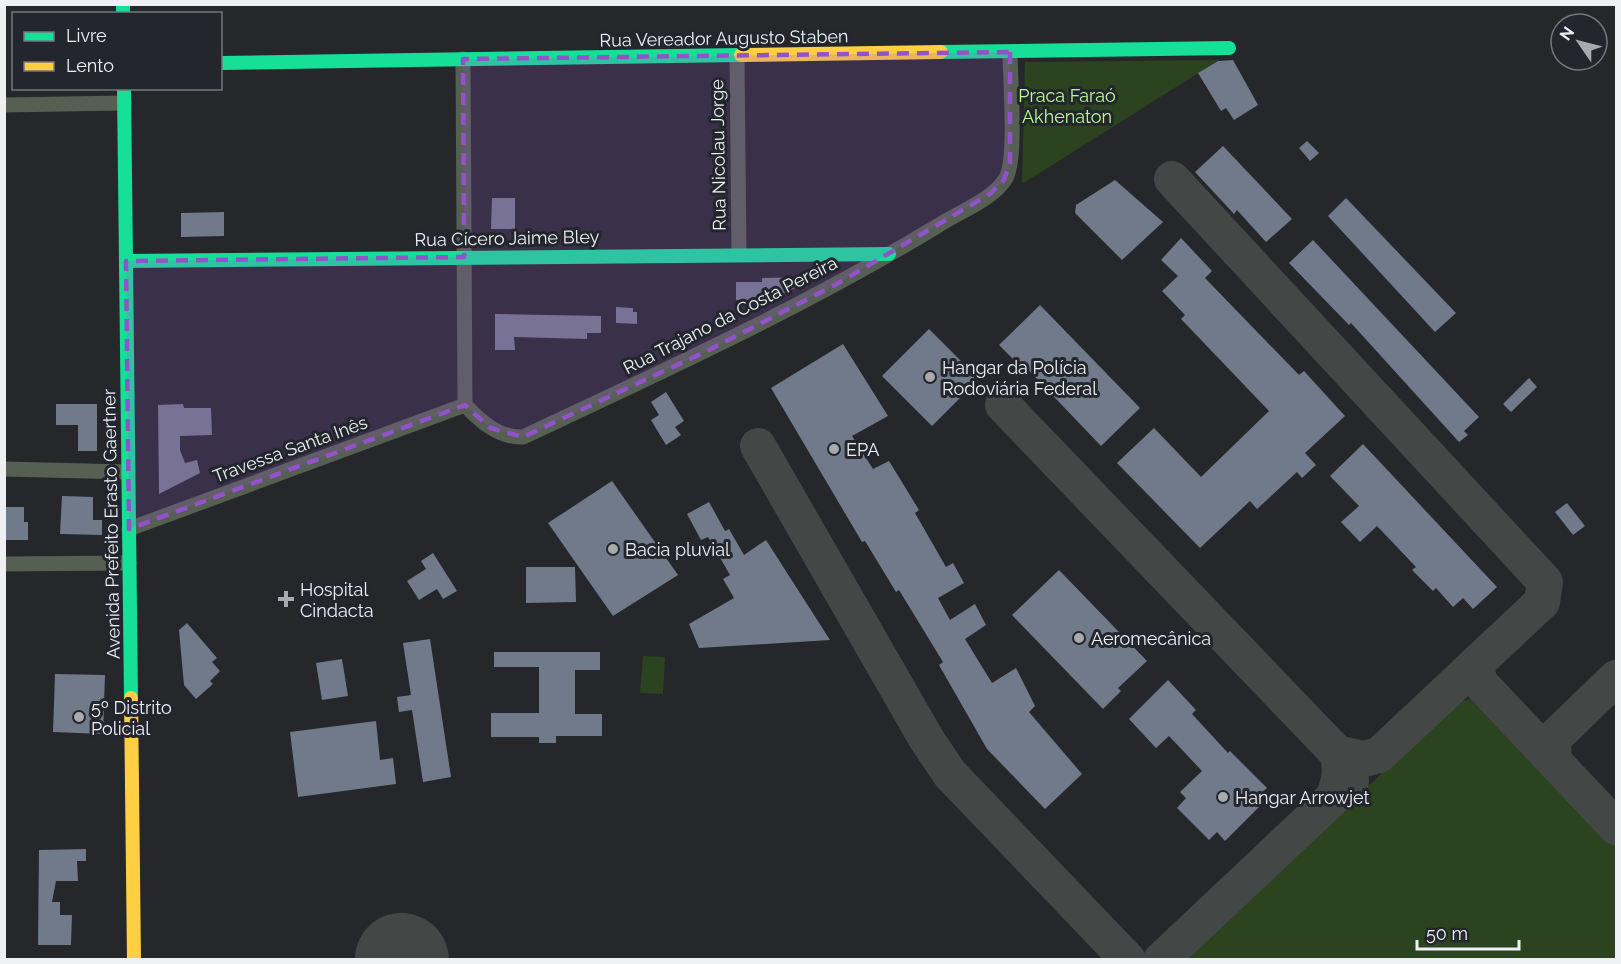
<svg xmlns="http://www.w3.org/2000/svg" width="1621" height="964" font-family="Raleway,sans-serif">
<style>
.green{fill:#2b441f}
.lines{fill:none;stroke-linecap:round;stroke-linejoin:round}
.taxiway{stroke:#434746;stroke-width:36}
.runway{stroke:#434746;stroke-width:92}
.building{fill:#717a8a}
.street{stroke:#555f52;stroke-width:15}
.fast{stroke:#16e098;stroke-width:14}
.slow{stroke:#ffcf43;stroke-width:14}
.marked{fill:#9253ca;fill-opacity:0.2;stroke:#9253ca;stroke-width:4.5;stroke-dasharray:12 8;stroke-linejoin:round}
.poi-dot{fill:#a8aaad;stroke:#23262c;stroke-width:2}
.labels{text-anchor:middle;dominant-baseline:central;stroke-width:6;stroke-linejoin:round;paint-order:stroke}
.street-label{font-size:18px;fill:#eef0f4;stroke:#23262c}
.park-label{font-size:18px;fill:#b7fb92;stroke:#23262c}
.poi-label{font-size:18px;fill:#eef0f4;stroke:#23262c;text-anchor:start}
</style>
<rect width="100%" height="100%" fill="#25272a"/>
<g class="green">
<path d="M1219 60 1022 184 1025 62Z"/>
<path d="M643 656 665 657 663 694 640 693Z"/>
<path d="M1469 699 1486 706 1616 844V959H1183L1457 703Z"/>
</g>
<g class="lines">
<g class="taxiway">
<path d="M1172 179 1545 582 1542 602 1379 755 1364 759 1337 753"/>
<path d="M1003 405 1337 753C1342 769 1340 780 1334 796"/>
<path d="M758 446 927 740 950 774 1128 960"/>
<path d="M1477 663 1478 678 1482 685 1616 827"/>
<path d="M1554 760 1553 746 1555 737 1616 678"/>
<path d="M1161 960 1351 781"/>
</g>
<path class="runway" d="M401 959 403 960"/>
</g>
<g class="building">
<path d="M1233 60 1258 105 1234 120 1226 108 1221 111 1198 73 1218 61Z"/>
<path d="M1307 141 1319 153 1310 161 1299 148Z"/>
<path d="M1223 146 1292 219 1266 242 1237 210 1234 214 1195 172Z"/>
<path d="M1115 180 1163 222 1122 260 1075 213 1076 205Z"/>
<path d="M492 198H515V229H491Z"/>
<path d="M1346 198 1456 313 1435 332 1328 216Z"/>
<path d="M224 212V236L181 237V213Z"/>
<path d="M1181 238 1212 271 1205 278 1299 375 1304 371 1345 416 1305 453 1316 465 1302 478 1297 472 1257 509 1250 501 1200 548 1117 463 1154 428 1201 477 1269 411 1181 319 1185 315 1162 291 1178 276 1161 260Z"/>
<path d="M1313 240 1479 417 1464 431 1468 435 1459 442 1351 323 1349 325 1289 263Z"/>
<path d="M818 277 762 304V300H736V282H762V278Z"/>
<path d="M1040 305 1140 408 1101 446 1016 357 1013 359 999 345Z"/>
<path d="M616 307 633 308V312H637V324L616 323Z"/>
<path d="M495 314 601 316V333H587V339L514 337 515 350H495Z"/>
<path d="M929 329 979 379 932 426 882 376Z"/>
<path d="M843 344 888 416 852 436 873 469 889 461 919 510 915 513 946 567 953 563 964 583 938 598 950 620 975 604 986 625 965 639 992 683 1016 668 1035 706 1029 712 1082 774 1045 809 987 749 939 665 943 662 899 590 896 592 865 541 862 542 771 388Z"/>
<path d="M1529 378 1537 387 1511 412 1503 404Z"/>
<path d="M666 392 684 421 675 427 681 435 666 445 651 420 659 415 651 402Z"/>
<path d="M56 404H97V451H78V425H56Z"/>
<path d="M183 404 184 408H211L212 435 180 436V450L185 463 197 460 200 473 159 494 158 405Z"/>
<path d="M1363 444 1497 587 1473 609 1463 598 1453 607 1436 588 1433 591 1412 570 1416 567 1377 526 1360 542 1341 522 1359 506 1330 476Z"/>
<path d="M612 481 678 575 613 616 548 523Z"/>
<path d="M62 496 93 497V520H102V535L60 534Z"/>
<path d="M709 502 725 531 729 529 744 555 766 540 830 640 699 648 689 624 734 598 723 579 730 575 708 537 701 540 687 514Z"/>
<path d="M1567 503 1585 526 1573 535 1555 512Z"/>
<path d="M4 507H24V522H28V540H4Z"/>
<path d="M433 553 457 591 443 599 437 589 419 600 407 581 426 569 421 561Z"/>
<path d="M526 567H575L576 602 526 603Z"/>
<path d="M1059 570 1147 661 1118 688 1121 691 1103 709 1012 615Z"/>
<path d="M187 623 217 658 212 662 220 671 210 681 213 684 196 699 184 685 179 630Z"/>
<path d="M430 639 451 777 423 782 412 710 399 712 397 697 411 695 403 643Z"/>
<path d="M494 652H600V670H575V714H602V736H556V743H539V737H491V713H539V667H494Z"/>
<path d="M342 659 348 696 322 700 316 663Z"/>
<path d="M55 674 105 675 103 734 53 732Z"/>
<path d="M1168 680 1196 710 1192 714 1228 753 1230 751 1267 788 1259 795 1265 801 1225 841 1217 832 1209 840 1177 808 1186 798 1180 792 1202 771 1169 736 1156 748 1129 719Z"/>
<path d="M376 721 380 760 393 758 396 784 298 797 290 732Z"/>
<path d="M86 849V861H77L78 881H56L52 902H60V915H72L71 945H38L39 850Z"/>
</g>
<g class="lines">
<g class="street">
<path d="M737 56 739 254"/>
<path d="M463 59 465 405"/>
<path d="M4 105 124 103"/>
<path d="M465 405C481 422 499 438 523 437 664 371 806 306 939 225 959 212 994 199 1006 178 1017 158 1010 78 1010 52"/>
<path d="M4 469 128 472"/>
<path d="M129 529 465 405"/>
<path d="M4 564 129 563"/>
</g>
<g class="fast">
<path d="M123 4V14"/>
<path d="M941 52 1229 48"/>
<path d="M220 63 741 55"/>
<path d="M124 88 131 698"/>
<path d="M126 261 889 254"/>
</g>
<g class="slow">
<path d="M741 55 941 52"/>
<path d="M131 698 134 960"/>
</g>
</g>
<path class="marked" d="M1010 52V163L1004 180 990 194 835 285 707 351 523 437 490 428 465 405 129 529 126 261 464 257 463 59Z"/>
<g class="poi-dot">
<circle cx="930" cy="377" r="6"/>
<circle cx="834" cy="449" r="6"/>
<circle cx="613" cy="549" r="6"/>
<path d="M283 590h6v6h6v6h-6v6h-6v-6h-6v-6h6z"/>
<circle cx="1079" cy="638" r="6"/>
<circle cx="79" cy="717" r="6"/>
<circle cx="1223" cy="797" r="6"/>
</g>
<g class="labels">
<g class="street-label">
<text transform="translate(724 38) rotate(-1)">Rua Vereador Augusto Staben</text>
<text transform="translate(718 155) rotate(-91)">Rua Nicolau Jorge</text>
<text transform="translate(507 238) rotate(-1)">Rua Cícero Jaime Bley</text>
<text transform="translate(730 315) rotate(-27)">Rua Trajano da Costa Pereira</text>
<text transform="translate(290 449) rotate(-20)">Travessa Santa Inês</text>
<text transform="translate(111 524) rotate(-91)">Avenida Prefeito Erasto Gaertner</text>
</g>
<g class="park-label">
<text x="1067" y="95">Praca Faraó<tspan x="1067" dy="21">Akhenaton</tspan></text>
</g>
<g class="poi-label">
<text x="942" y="367">Hangar da Polícia<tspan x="942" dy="21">Rodoviária Federal</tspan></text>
<text x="846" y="449">EPA</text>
<text x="625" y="549">Bacia pluvial</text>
<text x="300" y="589">Hospital<tspan x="300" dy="21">Cindacta</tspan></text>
<text x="1091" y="638">Aeromecânica</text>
<text x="91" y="707">5º Distrito<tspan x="91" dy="21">Policial</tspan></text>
<text x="1235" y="797">Hangar Arrowjet</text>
</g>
</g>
<rect width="1621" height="964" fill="none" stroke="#eef0f4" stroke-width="12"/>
<rect x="12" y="12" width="210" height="78" fill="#23262c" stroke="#74777c" stroke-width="1.5"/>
<rect x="24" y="32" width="30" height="9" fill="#16e098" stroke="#74777c" stroke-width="1.5"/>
<text x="66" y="42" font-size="18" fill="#eef0f4">Livre</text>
<rect x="24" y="62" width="30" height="9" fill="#ffcf43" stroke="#74777c" stroke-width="1.5"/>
<text x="66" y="72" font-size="18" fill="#eef0f4">Lento</text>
<g transform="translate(1579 42) rotate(305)"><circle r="28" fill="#23262c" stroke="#74777c" stroke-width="1.5"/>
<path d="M0-4.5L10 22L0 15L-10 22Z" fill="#a8aaad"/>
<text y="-9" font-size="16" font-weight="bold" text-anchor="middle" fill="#eef0f4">N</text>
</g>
<path d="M1417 940v9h102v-9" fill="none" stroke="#eef0f4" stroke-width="3"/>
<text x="1426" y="940" font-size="18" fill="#eef0f4" stroke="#23262c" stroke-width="4.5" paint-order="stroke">50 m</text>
</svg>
